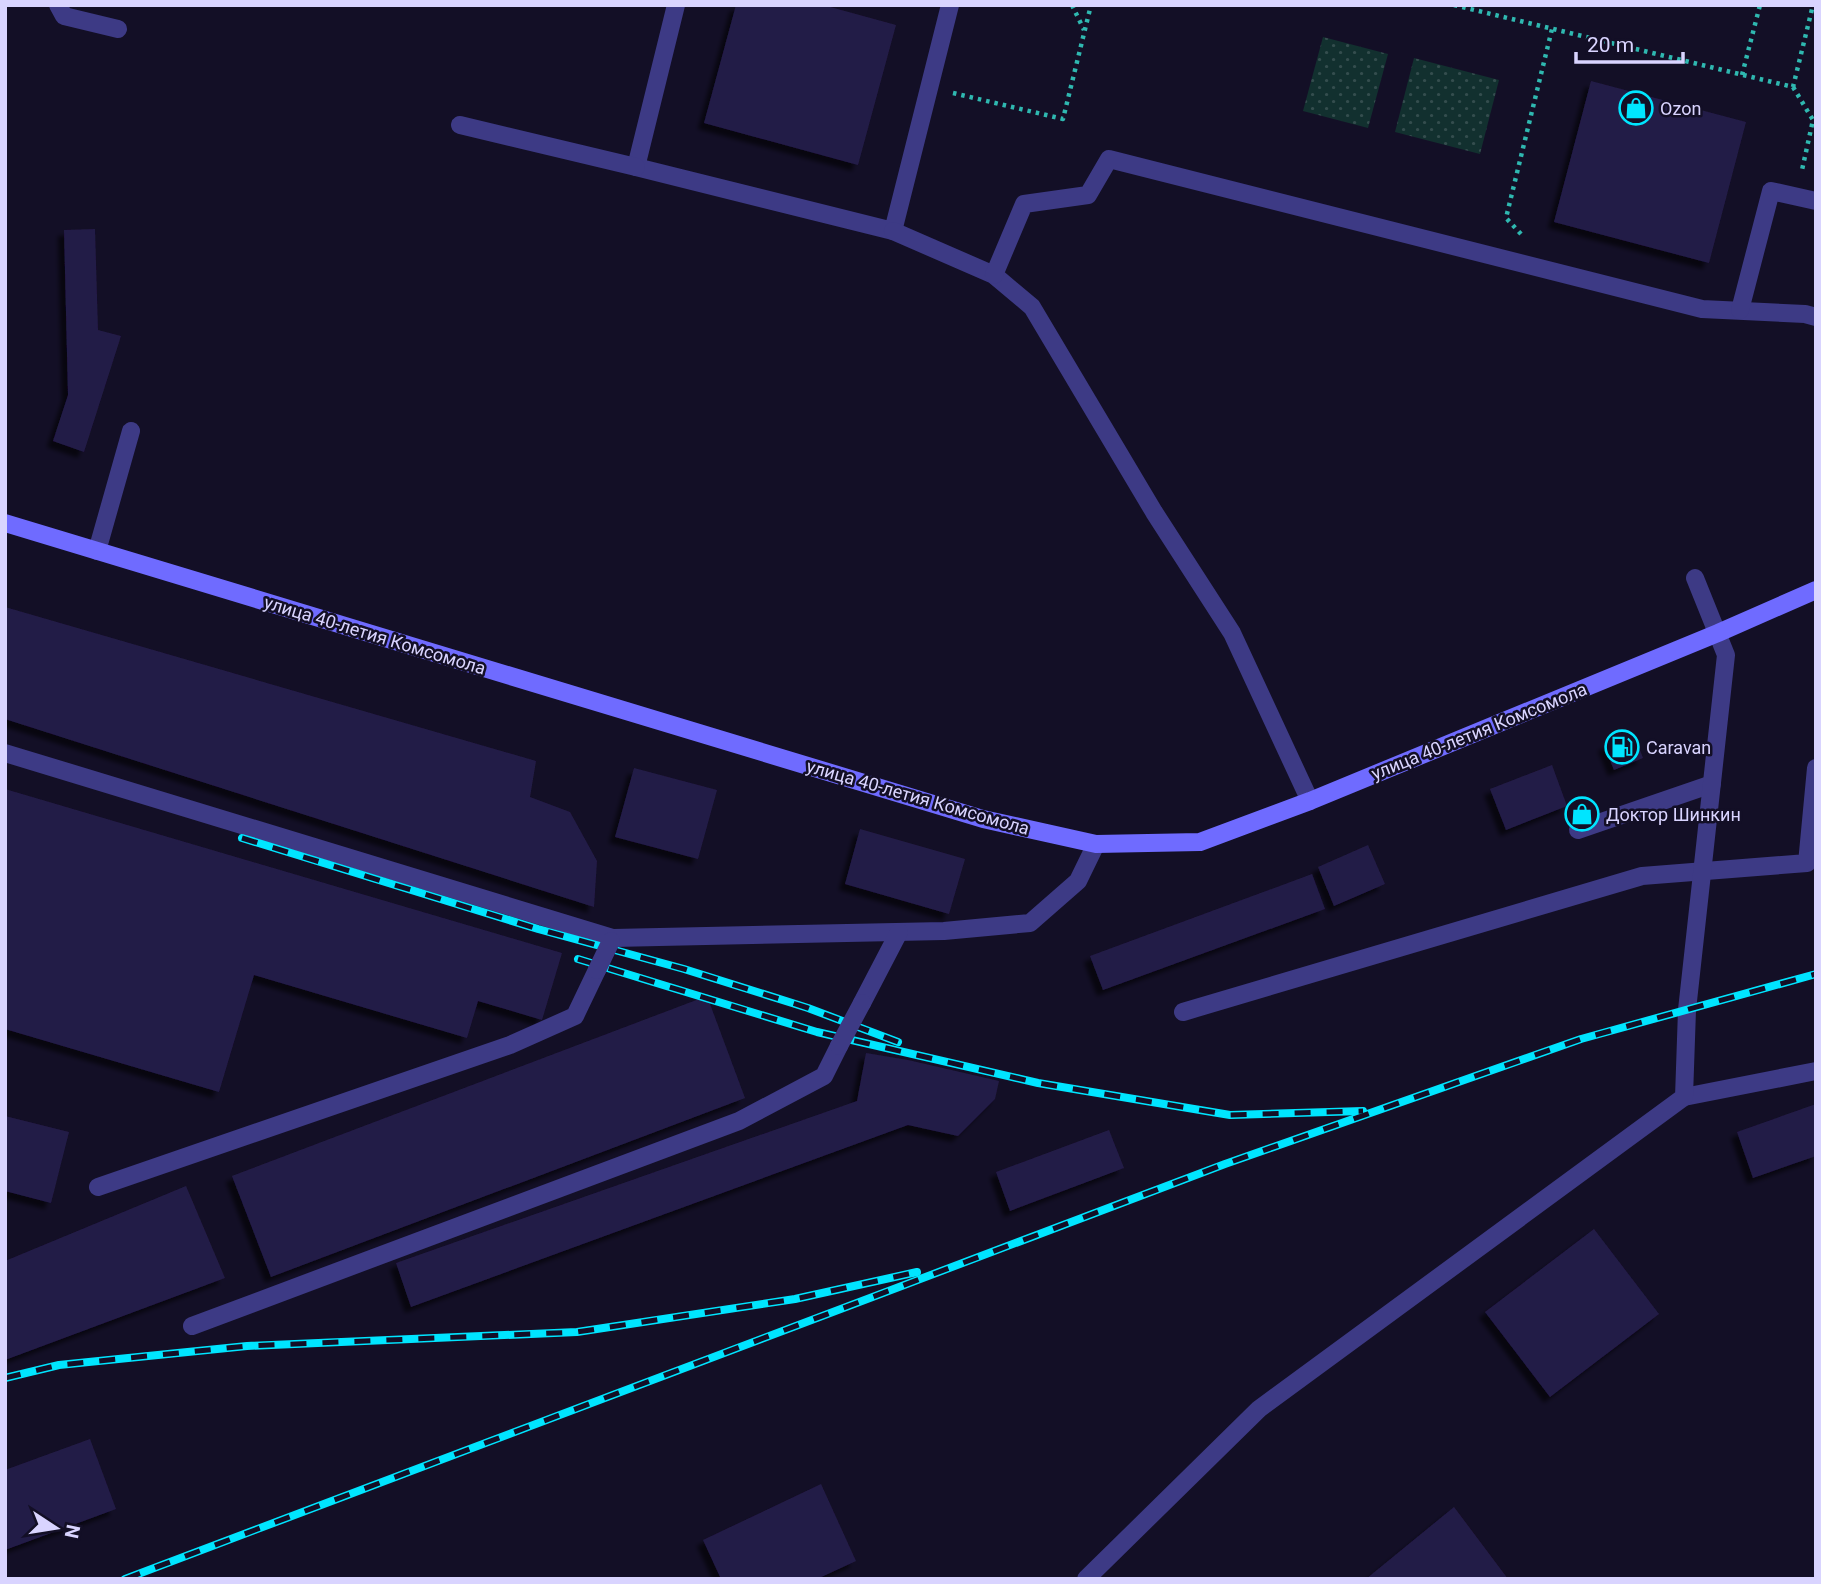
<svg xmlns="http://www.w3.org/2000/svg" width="1821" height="1584" font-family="Roboto,sans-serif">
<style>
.grass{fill:url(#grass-dots)}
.building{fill:#241b47;filter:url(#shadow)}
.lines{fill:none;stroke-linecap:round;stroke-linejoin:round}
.path{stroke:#2fb8b0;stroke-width:4.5;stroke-dasharray:3.5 5;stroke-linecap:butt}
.service{stroke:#3d3a85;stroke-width:18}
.secondary{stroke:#6f6bff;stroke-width:18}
.rail-casing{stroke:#00e5ff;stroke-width:8}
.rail{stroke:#130f26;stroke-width:5;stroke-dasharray:16;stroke-linecap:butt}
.service-bridge{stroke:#3d3a85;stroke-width:18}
.labels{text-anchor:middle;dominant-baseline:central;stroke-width:5;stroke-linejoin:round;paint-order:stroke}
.poi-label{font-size:18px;fill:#d9d4ff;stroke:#130f26;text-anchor:start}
.street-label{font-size:18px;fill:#d9d4ff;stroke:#130f26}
</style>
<defs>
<pattern id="grass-dots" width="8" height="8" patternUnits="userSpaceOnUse" patternTransform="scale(1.75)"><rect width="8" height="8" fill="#12302f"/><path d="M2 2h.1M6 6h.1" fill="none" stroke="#344d4e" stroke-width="1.8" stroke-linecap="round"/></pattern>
<filter id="shadow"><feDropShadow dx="-6" dy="6" stdDeviation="2" flood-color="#0009"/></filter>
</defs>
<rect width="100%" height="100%" fill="#130f26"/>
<g class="grass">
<path d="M1323 37 1388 54 1368 128 1303 111Z"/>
<path d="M1414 58 1499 80 1480 154 1395 132Z"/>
</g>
<g class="building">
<path d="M736 5H823L896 25 858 165 704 123Z"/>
<path d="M1591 81 1746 122 1709 263 1554 222Z"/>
<path d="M95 229 98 330 121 336 84 452 53 441 68 395 64 230Z"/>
<path d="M5 607 536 761 530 797 570 812 597 861 594 907 5 719Z"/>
<path d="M1633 733 1643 758 1614 770 1604 745Z"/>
<path d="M1552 765 1567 806 1506 830 1490 789Z"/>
<path d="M634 768 717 790 698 859 615 837Z"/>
<path d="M5 789 562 953 542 1020 478 1001 467 1038 254 975 219 1092 5 1029Z"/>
<path d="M860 829 965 859 949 914 845 884Z"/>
<path d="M1368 845 1385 884 1334 906 1318 867Z"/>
<path d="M1312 874 1325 909 1103 990 1090 956Z"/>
<path d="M707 996 745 1098 271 1277 232 1176Z"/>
<path d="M866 1053 908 1060 999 1081 995 1099 958 1136 908 1125 411 1307 396 1263 857 1101Z"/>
<path d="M1816 1104V1156L1753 1178 1737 1132Z"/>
<path d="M5 1116 69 1132 51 1203 5 1191Z"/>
<path d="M1109 1130 1124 1168 1010 1211 996 1172Z"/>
<path d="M186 1186 225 1278 5 1360V1261Z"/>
<path d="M1594 1229 1659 1314 1550 1397 1485 1312Z"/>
<path d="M90 1439 116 1509 5 1550V1470Z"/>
<path d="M821 1484 856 1561 817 1579H721L703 1540Z"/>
<path d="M1454 1507 1508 1579H1366Z"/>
</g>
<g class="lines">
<g class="path">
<path d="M1072 5 1084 30"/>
<path d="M1454 5 1793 87 1813 5"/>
<path d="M1742 75 1760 5"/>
<path d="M1793 87 1813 120 1802 170"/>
<path d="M953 93 1063 119 1091 5"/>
<path d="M1521 234 1506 218 1552 29"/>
</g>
<g class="service">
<path d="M58 5 64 16 118 29"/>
<path d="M676 5 636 167 893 231 950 5"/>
<path d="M460 125 636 167"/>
<path d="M893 231 994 275 1032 307 1154 512 1232 633 1310 801"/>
<path d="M994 275 1024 204 1088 195 1109 159 1702 309 1805 314 1816 317"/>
<path d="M1740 310 1771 191 1816 201"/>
<path d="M97 551 131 431"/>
<path d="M5 753 613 938 944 931 1030 923 1078 881 1096 844"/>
<path d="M1578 830 1712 784"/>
<path d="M862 1003 899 932"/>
<path d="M1183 1012 1642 876 1807 863 1816 768"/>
<path d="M1684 1097 1816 1071"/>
<path d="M98 1187 510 1045 575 1016 597 970"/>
<path d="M192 1326 739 1121 824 1076 839 1046"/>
<path d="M1086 1579 1259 1409 1684 1097 1687 1010 1726 655 1695 578"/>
</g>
<path class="secondary" d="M5 523 983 819 1096 844 1200 842 1310 801 1718 633 1816 590"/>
<defs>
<g id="rail">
<path d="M242 838 538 929 684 969 808 1008 898 1042"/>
<path d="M578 959 817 1032 1038 1083 1230 1115 1363 1111"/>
<path d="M5 1378 59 1365 247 1346 577 1332 795 1299 917 1272"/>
<path d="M125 1579 1225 1164 1581 1039 1816 974"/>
</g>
</defs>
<use href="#rail" class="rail-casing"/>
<use href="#rail" class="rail"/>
<g class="service-bridge">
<path d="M597 970 611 941"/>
<path d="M839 1046 862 1003"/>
</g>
</g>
<defs>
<symbol id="shop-ring" viewBox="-11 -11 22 22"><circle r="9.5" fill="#130f26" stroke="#00e5ff" stroke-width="1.5"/><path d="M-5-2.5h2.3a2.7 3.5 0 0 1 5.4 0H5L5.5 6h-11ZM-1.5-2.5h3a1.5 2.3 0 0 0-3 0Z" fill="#00e5ff"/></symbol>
<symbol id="fuel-ring" viewBox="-11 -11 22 22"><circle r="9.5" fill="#130f26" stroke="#00e5ff" stroke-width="1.5"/><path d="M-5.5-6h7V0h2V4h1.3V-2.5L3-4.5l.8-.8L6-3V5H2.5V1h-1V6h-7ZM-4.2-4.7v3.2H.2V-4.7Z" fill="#00e5ff"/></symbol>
</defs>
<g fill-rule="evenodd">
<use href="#shop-ring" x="1617" y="89" width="38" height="38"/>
<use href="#fuel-ring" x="1603" y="728" width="38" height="38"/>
<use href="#shop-ring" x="1563" y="795" width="38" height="38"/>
</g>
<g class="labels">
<g class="poi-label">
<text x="1660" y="108">Ozon</text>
<text x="1646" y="747">Caravan</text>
<text x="1606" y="814">Доктор Шинкин</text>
</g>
<g class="street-label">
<text transform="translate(375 635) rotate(17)">улица 40-летия Комсомола</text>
<text transform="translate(1479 731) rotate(-22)">улица 40-летия Комсомола</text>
<text transform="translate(918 797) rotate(16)">улица 40-летия Комсомола</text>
</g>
</g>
<rect width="1821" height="1584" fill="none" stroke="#d9d4ff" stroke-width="14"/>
<g transform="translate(56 1528) rotate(102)" stroke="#130f26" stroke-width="5" paint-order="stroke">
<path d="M0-5L12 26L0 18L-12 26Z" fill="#d9d4ff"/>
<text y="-10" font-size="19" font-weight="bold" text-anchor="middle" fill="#d9d4ff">N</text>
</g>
<path d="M1576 52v10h107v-10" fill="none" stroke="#d9d4ff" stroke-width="3.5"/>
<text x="1587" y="52" font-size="21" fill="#d9d4ff" stroke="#130f26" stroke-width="5" paint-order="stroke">20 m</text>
</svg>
